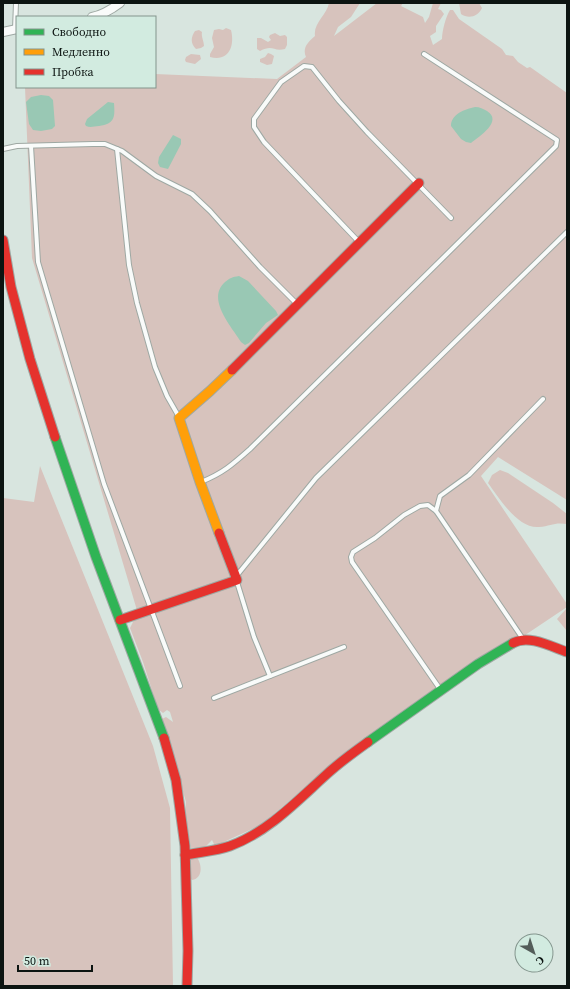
<svg xmlns="http://www.w3.org/2000/svg" width="570" height="989" font-family="'Source Serif 4',serif">
<style>
.green{fill:#d7c3bd}
.water{fill:#99c8b4}
.lines{fill:none;stroke-linecap:round;stroke-linejoin:round}
.lane-casing{stroke:#9ea8a3;stroke-width:6}
.street-casing{stroke:#9ea8a3;stroke-width:10}
.fast-casing{stroke:#9ea8a3;stroke-width:11}
.slow-casing{stroke:#9ea8a3;stroke-width:11}
.jam-casing{stroke:#9ea8a3;stroke-width:11}
.lane{stroke:#f9fbfa;stroke-width:4}
.street{stroke:#f9fbfa;stroke-width:8}
.fast{stroke:#30b455;stroke-width:9}
.slow{stroke:#ff9f0a;stroke-width:9}
.jam{stroke:#e5322d;stroke-width:9}
</style>
<rect width="100%" height="100%" fill="#d8e5df"/>
<g class="green">
<path d="M329 3H360L351 17 338 27 334 36 377 3H403L401 6 423 17 425 23 429 17 433 3H441L438 9 441 10 444 14 436 26V32L430 36 433 45 442 39C442 31 446 16 450 10H453L459 19 502 49 506 55 513 56 518 62 527 68 530 67 567 93V500L498 457 481 476 567 604V607L333 764 261 825 215 846 212 840 205 847 191 848 185 812 186 802 162 719 166 717 173 722 170 712 167 710 163 713 158 709 143 662 130 628 134 620 139 617 32 258 25 87H155V74L277 79 306 57C302 48 308 42 315 36 313 23 327 15 329 3Z"/>
<path d="M459 3H479L482 8C478 17 468 19 461 14Z"/>
<path d="M226 28 231 30C235 46 229 62 210 57V54L214 47 212 38 214 30 219 29 223 30Z"/>
<path d="M199 30 202 32C201 37 204 41 204 46L201 48 196 49C190 43 191 37 195 31Z"/>
<path d="M275 33 280 36 285 35 287 37V45L285 49C273 52 273 44 260 51L257 49V38H261L268 42 271 40 269 37 270 35Z"/>
<path d="M268 53 271 54 274 56 272 64 267 65 260 62V59L265 57Z"/>
<path d="M191 54 200 55 201 59 195 64 186 62 185 60 186 57Z"/>
<path d="M40 466 153 746 170 808 173 986H3V498L34 502Z"/>
<path d="M500 470 508 473 553 503 567 514V524C554 522 551 526 539 527 518 529 499 498 488 483L492 475Z"/>
<path d="M567 608V631L557 619Z"/>
<path d="M195 855C202 862 204 878 192 880L189 877 188 861Z"/>
</g>
<g class="water">
<path d="M41 95 49 96 53 100 55 126 52 129 41 131 33 130 29 124 26 102 31 97Z"/>
<path d="M108 102 114 103C115 117 115 124 99 126 94 126 91 128 86 126L85 124 87 119Z"/>
<path d="M475 107C480 107 483 109 487 111 503 121 480 136 471 143L466 142 461 139 451 126C451 114 465 109 475 107Z"/>
<path d="M173 135 181 139V144L168 169 160 167 158 163 159 157Z"/>
<path d="M239 276 248 281 276 311 278 315 266 323 249 343 245 345 241 342C231 326 206 299 225 282 230 278 232 277 239 276Z"/>
</g>
<g class="lines">
<defs>
<g id="lane">
<path d="M15 29 16 3"/>
<path d="M31 146 38 262 104 484 180 686"/>
<path d="M3 149 17 146 93 144H105L122 151 156 176 192 194 210 211 260 267 297 304"/>
<path d="M117 149 129 265 137 303 155 367 167 396 179 417"/>
<path d="M359 242 264 142 254 127V119L281 82 304 66 312 67 339 101 367 132 451 218"/>
<path d="M201 482C223 473 232 465 250 449L556 146 557 140 424 54"/>
<path d="M436 511 440 496 469 475 543 399"/>
<path d="M238 574 316 478 567 232"/>
<path d="M237 582 254 637 270 676"/>
<path d="M440 689 352 562 351 557 353 552 375 538 404 515 420 506 428 505 436 511 523 639"/>
<path d="M214 698 344 647"/>
</g>
<g id="street">
<path d="M92 17C102 15 112 9 120 3"/>
<path d="M3 32 17 29"/>
</g>
<g id="fast">
<path d="M55 437 96 557 164 738"/>
<path d="M368 742 478 664 513 643"/>
</g>
<path id="slow" d="M219 533 200 482 179 418 210 391 232 370"/>
<g id="jam">
<path d="M3 240 11 287 30 359 55 437"/>
<path d="M232 370 419 183"/>
<path d="M120 620 237 580 219 533"/>
<path d="M513 643C529 634 552 647 567 652"/>
<path d="M164 738 176 780 185 846 188 951 187 986"/>
<path d="M185 855C200 852 216 851 230 846 268 832 297 801 327 774 340 762 354 752 368 742"/>
</g>
</defs>
<use href="#lane" class="lane-casing"/>
<use href="#street" class="street-casing"/>
<use href="#fast" class="fast-casing"/>
<use href="#slow" class="slow-casing"/>
<use href="#jam" class="jam-casing"/>
<use href="#lane" class="lane"/>
<use href="#street" class="street"/>
<use href="#fast" class="fast"/>
<use href="#slow" class="slow"/>
<use href="#jam" class="jam"/>
</g>
<rect width="570" height="989" fill="none" stroke="#0c1411" stroke-width="8"/>
<rect x="16" y="16" width="140" height="72" fill="#d2ebe0" stroke="#83958d"/>
<rect x="24" y="29" width="20" height="6" fill="#30b455" stroke="#83958d"/>
<text x="52" y="36" font-size="12" fill="#0c1411">Свободно</text>
<rect x="24" y="49" width="20" height="6" fill="#ff9f0a" stroke="#83958d"/>
<text x="52" y="56" font-size="12" fill="#0c1411">Медленно</text>
<rect x="24" y="69" width="20" height="6" fill="#e5322d" stroke="#83958d"/>
<text x="52" y="76" font-size="12" fill="#0c1411">Пробка</text>
<g transform="translate(534 953) rotate(141)"><circle r="19" fill="#d2ebe0" stroke="#83958d"/>
<path d="M0-3L7 15L0 10L-7 15Z" fill="#535d59"/>
<text y="-6" font-size="11" font-weight="bold" text-anchor="middle" fill="#0c1411">С</text>
</g>
<path d="M18 965v6h74v-6" fill="none" stroke="#0c1411" stroke-width="2"/>
<text x="24" y="965" font-size="12" fill="#0c1411" stroke="#d2ebe0" stroke-width="3" paint-order="stroke">50 m</text>
</svg>
